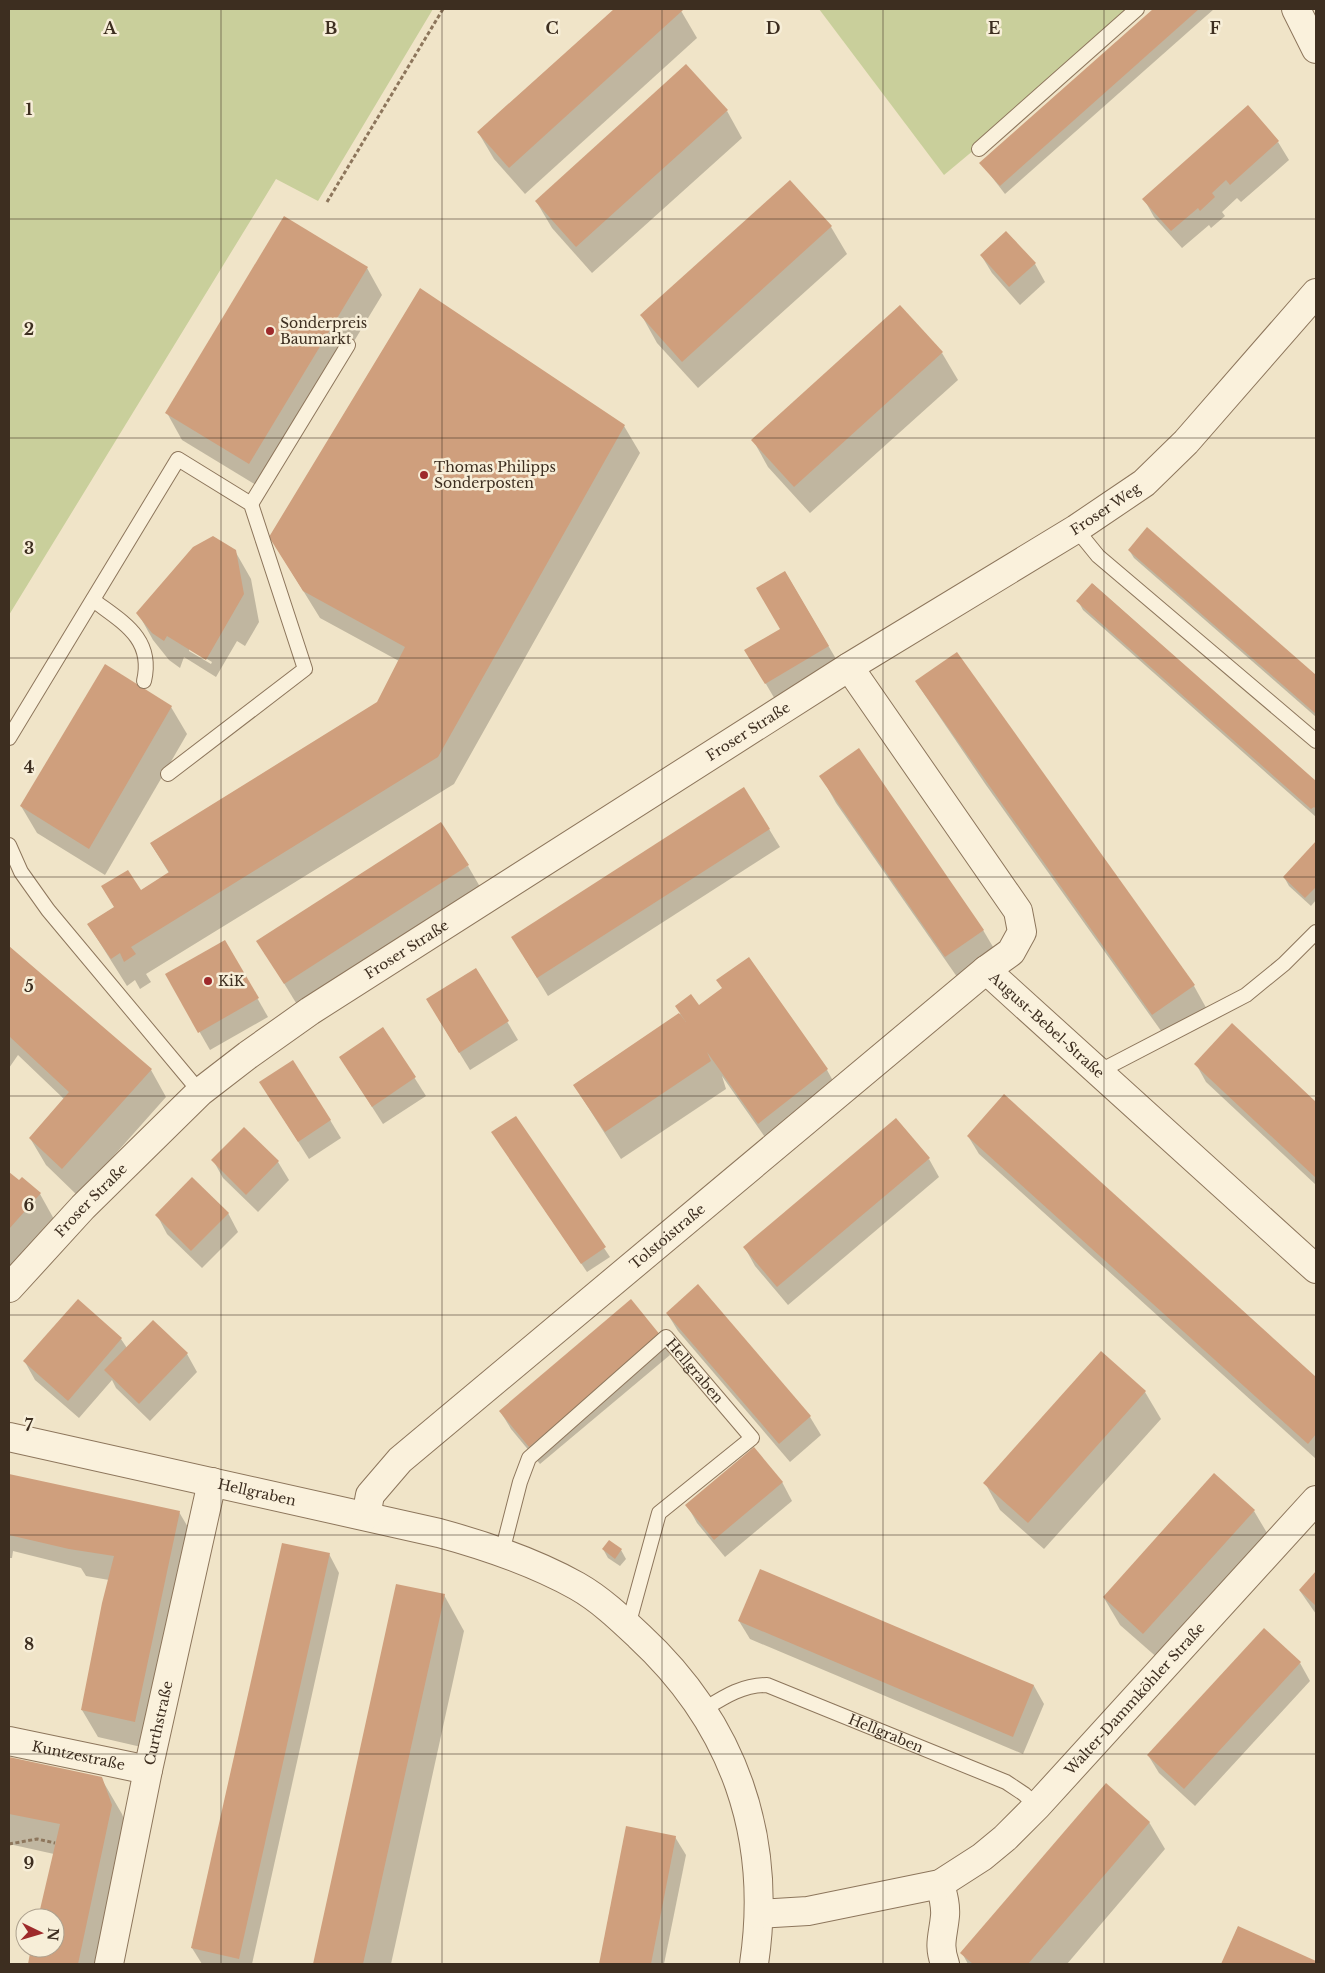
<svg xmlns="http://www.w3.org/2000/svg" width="1325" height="1973" font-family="'Libre Baskerville',serif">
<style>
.green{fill:#c9cf9b}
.shadow{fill:#0003;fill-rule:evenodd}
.building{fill:#cf9f7d}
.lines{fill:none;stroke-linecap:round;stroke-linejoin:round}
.lane-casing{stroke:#8d765c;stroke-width:16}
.street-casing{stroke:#8d765c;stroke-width:30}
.path{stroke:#8d765c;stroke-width:3;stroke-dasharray:4 2.5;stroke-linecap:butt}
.lane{stroke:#faf1dc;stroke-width:14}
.street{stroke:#faf1dc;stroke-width:28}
.grid{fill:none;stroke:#3d2e20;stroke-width:1;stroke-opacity:0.55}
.poi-dot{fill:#9e2a2b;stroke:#f7eed8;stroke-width:2}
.labels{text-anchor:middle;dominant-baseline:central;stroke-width:5;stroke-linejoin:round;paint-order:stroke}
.poi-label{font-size:14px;fill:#3d2e20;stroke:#f7eed8;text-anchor:start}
.street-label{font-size:14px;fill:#3d2e20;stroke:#f7eed8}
.grid-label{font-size:16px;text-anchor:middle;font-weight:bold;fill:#3d2e20;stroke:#f7eed8;stroke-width:5;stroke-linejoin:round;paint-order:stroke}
</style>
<rect width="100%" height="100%" fill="#f0e4c8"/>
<g class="green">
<path d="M9 9H433L318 201 276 179 9 615Z"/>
<path d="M819 9H1143L944 175Z"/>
</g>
<g class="shadow">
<path d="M615 9H680L697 38 525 194 494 159 478 132Z"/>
<path d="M1154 9H1214L1005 194 981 163Z"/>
<path d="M727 111 742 138 592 273 552 228 536 201Z"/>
<path d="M1278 142 1289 160 1241 202 1237 198 1222 212 1225 216 1211 228 1209 225 1182 248 1154 217 1144 199Z"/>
<path d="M790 182 831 227 847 254 698 388 657 343 642 316Z"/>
<path d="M981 255 1035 264 1045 282 1020 305 992 273Z"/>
<path d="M367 268 382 295 264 490 182 440 167 413Z"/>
<path d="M420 290 624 426 640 453 454 784 146 974 151 982 140 989 135 980 127 986 88 924 169 873 151 844 378 703 399 661 320 618 270 537Z"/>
<path d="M942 353 958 380 810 513 768 467 753 440Z"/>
<path d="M1147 529 1316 676V717L1134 558 1129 550Z"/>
<path d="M235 551 251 579 259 622 245 646 237 641 216 677 184 657 180 668 169 660 153 640 138 613ZM189 648 212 662 211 664 189 651Z"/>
<path d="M785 572 839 664 776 701 746 650 782 629Z"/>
<path d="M1093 584 1316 783V817L1083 610 1078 601Z"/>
<path d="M916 682 1194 986 1209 1013 1169 1042 986 785Z"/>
<path d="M171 707 187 734 105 875 37 833 21 806Z"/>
<path d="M821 776 983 930 999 957 962 984 836 803Z"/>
<path d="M769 829 780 847 548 996 523 955Z"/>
<path d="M1316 843V900L1311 906 1289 886 1284 877Z"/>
<path d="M468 866 483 892 301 1011 258 941Z"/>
<path d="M225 942 268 1017 210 1050 167 975Z"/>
<path d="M9 947 151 1070 166 1097 78 1196 46 1165 30 1138 64 1099 18 1055 9 1068Z"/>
<path d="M476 969 518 1040 470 1070 438 1018Z"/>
<path d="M699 1007 827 1070 842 1097 774 1150 722 1076 726 1089 621 1159 574 1085 680 1014Z"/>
<path d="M1232 1025 1316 1104V1185L1206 1082 1196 1064Z"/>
<path d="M383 1028 426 1096 383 1124 340 1057Z"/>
<path d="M261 1083 330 1120 341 1138 309 1159Z"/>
<path d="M1004 1096 1316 1378V1459L979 1154 968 1136Z"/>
<path d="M516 1117 610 1257 587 1272 498 1141Z"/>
<path d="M244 1128 278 1162 289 1180 258 1212 223 1178 213 1160Z"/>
<path d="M929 1159 939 1177 788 1305 755 1266 745 1248Z"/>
<path d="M9 1174 40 1194 55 1221 9 1273Z"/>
<path d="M228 1213 238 1232 202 1268 167 1234 157 1215Z"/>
<path d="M698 1286 810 1417 821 1435 790 1462 678 1331 667 1313Z"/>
<path d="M660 1336 670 1355 540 1464 511 1429 500 1411Z"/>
<path d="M121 1339 127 1348 187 1354 197 1372 150 1421 116 1388 112 1380 79 1418 35 1380 25 1362Z"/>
<path d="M1102 1353 1145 1392 1161 1419 1044 1549 1000 1510 985 1483Z"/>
<path d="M9 1476 179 1512 195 1539 150 1749 98 1737 82 1710 109 1580 86 1576 81 1568 13 1551 12 1558H9Z"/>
<path d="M782 1482 792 1501 725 1557 697 1523 687 1505Z"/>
<path d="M1254 1511 1270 1538 1160 1660 1120 1625 1104 1598Z"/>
<path d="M603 1549 621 1550 626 1559 620 1566 608 1558Z"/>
<path d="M329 1554 339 1573 252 1964H202L192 1948Z"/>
<path d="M1316 1573V1614L1300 1591Z"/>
<path d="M397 1585 444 1595 464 1631 391 1964H314Z"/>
<path d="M739 1621 1034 1686 1044 1704 1023 1754 750 1639Z"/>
<path d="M1300 1663 1310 1681 1195 1806 1159 1773 1148 1755Z"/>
<path d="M9 1758 101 1778 122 1814 132 1841 105 1964H29L33 1948H55V1918H40L54 1854 9 1844Z"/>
<path d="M1149 1822 1165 1849 1067 1964H968L962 1953Z"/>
<path d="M627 1828 675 1837 686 1855 664 1964H600Z"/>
<path d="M1238 1927 1316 1962V1964H1222Z"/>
</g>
<g class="building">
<path d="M614 9 683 10 509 168 477 132Z"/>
<path d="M1153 9H1199L1000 186 979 163Z"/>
<path d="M686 64 728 110 576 247 535 201Z"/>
<path d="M1248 105 1279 141 1230 185 1226 180 1212 193 1215 197 1200 211 1198 208 1171 231 1142 199Z"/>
<path d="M790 180 832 226 682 362 640 315Z"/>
<path d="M284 216 368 267 249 464 165 413Z"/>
<path d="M1006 231 1036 263 1009 287 980 255Z"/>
<path d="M420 288 625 425 438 757 131 947 136 954 124 962 120 953 111 959 87 924 114 907 101 886 128 870 141 890 169 872 150 843 377 702 405 647 303 591 269 537Z"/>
<path d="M900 305 943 352 794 487 751 440Z"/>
<path d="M1147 527 1316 675V714L1128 550Z"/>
<path d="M213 536 236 550 244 594 206 660 167 636 164 641 152 633 136 613 193 547Z"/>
<path d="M785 571 829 646 765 684 744 650 780 629 756 588Z"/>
<path d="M1092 583 1316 781V809L1314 807 1311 809 1076 601Z"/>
<path d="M957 652 1195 985 1152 1015 915 681Z"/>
<path d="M105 664 172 706 89 849 20 806Z"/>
<path d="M859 748 984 930 945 957 819 776Z"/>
<path d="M744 787 770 829 537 978 511 937Z"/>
<path d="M441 822 469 865 284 984 256 941Z"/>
<path d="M1316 841V887L1305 898 1283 877Z"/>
<path d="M225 940 259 998 198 1033 165 974Z"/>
<path d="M9 946 152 1069 62 1169 29 1138 69 1092 9 1036Z"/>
<path d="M749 957 828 1069 758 1124 707 1052 711 1061 605 1132 573 1085 679 1013 686 1022 675 1006 691 994 699 1005 722 988 716 980Z"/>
<path d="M476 968 509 1021 459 1053 426 999Z"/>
<path d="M1232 1023 1316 1102V1178L1194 1064Z"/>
<path d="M383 1027 416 1077 372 1107 339 1057Z"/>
<path d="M293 1060 331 1120 298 1142 259 1082Z"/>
<path d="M1004 1094 1316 1377V1434L1308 1444 967 1136Z"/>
<path d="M516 1116 606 1247 581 1264 491 1132Z"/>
<path d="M896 1118 930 1158 777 1287 743 1247Z"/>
<path d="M244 1127 279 1161 246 1195 211 1160Z"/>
<path d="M9 1172 19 1180 22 1177 41 1193 9 1229Z"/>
<path d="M192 1177 229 1213 191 1251 155 1215Z"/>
<path d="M698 1284 811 1416 779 1444 666 1313Z"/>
<path d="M78 1299 122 1338 68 1401 23 1361Z"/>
<path d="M631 1299 661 1336 529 1447 499 1411Z"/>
<path d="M153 1320 188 1353 139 1404 104 1370Z"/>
<path d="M1101 1351 1146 1391 1028 1523 983 1483Z"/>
<path d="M754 1447 783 1482 714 1540 685 1505Z"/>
<path d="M1214 1473 1255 1510 1143 1634 1103 1597Z"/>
<path d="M9 1474 180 1511 135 1722 81 1710 102 1603 114 1556 69 1549 9 1535Z"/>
<path d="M609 1540 622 1549 615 1559 602 1549Z"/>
<path d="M282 1543 330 1553 239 1959 191 1948Z"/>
<path d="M760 1569 1034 1685 1013 1737 738 1621Z"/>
<path d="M1316 1571V1606L1299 1590Z"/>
<path d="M396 1584 445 1594 363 1964H313Z"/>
<path d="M1264 1628 1301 1662 1184 1789 1147 1755Z"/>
<path d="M9 1757 102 1777 112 1805 78 1964H28L31 1948H55V1918H38L60 1824 9 1814Z"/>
<path d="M1106 1783 1150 1822 1028 1964H973L960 1953Z"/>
<path d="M626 1826 676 1836 651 1964H599Z"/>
<path d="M1238 1926 1316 1961V1964H1221Z"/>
</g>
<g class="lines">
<defs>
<g id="lane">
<path d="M979 149 1137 9"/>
<path d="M251 504 348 345"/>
<path d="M1076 529 1098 556 1316 741"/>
<path d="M93 600C122 622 154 638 144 681"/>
<path d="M9 738 178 459 251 504 305 669 168 774"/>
<path d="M9 845 21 872 48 910 200 1092"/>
<path d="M1098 1072 1246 995 1284 964 1316 932"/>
<path id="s1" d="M502 1552 520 1482 529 1458 666 1337 752 1438 659 1513 628 1626"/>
<path id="s2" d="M703 1710C724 1697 742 1685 767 1685L1006 1782 1024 1794 1037 1806"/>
</g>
<g id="street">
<path d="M1296 9 1316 49"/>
<path id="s3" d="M849 667 1018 911 1022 932 1011 952 986 970 1316 1269"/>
<path id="s4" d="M9 1288 83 1207 200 1092 248 1055 310 1011 849 667 1076 529 1144 483 1186 442 1316 293"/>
<path id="s5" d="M9 1437 439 1533C487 1546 534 1562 577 1586 600 1599 620 1618 639 1636 734 1724 773 1836 754 1964"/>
<path id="s6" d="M366 1516 370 1495 400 1460 986 970"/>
<path id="s7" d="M9 1741 148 1770"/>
<path d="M940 1884C943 1895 946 1905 945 1916 943 1937 938 1944 945 1964"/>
<path id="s8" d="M759 1914 808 1911 940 1884 982 1857 1005 1838 1037 1806 1316 1500"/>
<path id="s9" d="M109 1964 148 1770 212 1482"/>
</g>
</defs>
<use href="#lane" class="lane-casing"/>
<use href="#street" class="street-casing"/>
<g class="path">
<path d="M327 202 443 9"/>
<path d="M9 1844 37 1839 55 1843"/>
</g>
<use href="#lane" class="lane"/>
<use href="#street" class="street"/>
</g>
<path class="grid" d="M221 9V1964M442 9V1964M662 9V1964M883 9V1964M1104 9V1964M9 219H1316M9 438H1316M9 658H1316M9 877H1316M9 1096H1316M9 1315H1316M9 1535H1316M9 1754H1316"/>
<g class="poi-dot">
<circle cx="270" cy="331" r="5"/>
<circle cx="424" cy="475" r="5"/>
<circle cx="208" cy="981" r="5"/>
</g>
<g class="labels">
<g class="poi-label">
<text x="280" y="323">Sonderpreis<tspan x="280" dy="16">Baumarkt</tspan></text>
<text x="434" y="467">Thomas Philipps<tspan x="434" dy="16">Sonderposten</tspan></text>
<text x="218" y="981">KiK</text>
</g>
<g class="street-label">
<text stroke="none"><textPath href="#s4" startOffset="1351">Froser Weg</textPath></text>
<text stroke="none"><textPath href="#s4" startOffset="930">Froser Straße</textPath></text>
<text stroke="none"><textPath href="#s4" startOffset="525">Froser Straße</textPath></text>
<text stroke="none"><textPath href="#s3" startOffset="454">August-Bebel-Straße</textPath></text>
<text stroke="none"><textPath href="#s4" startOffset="120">Froser Straße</textPath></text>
<text stroke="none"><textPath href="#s6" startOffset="416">Tolstoistraße</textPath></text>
<text stroke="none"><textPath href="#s1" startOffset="325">Hellgraben</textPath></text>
<text stroke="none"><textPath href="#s5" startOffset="254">Hellgraben</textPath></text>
<text stroke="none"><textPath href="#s8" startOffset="454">Walter-Dammköhler Straße</textPath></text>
<text stroke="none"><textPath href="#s9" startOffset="246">Curthstraße</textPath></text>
<text stroke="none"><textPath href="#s2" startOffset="198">Hellgraben</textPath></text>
<text stroke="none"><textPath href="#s7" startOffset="71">Kuntzestraße</textPath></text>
</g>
</g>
<g class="grid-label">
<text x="110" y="34">A</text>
<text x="331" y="34">B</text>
<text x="552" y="34">C</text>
<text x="773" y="34">D</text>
<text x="994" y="34">E</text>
<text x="1215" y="34">F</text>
<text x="29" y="115">1</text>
<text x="29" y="335">2</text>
<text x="29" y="554">3</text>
<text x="29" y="773">4</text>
<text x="29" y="992">5</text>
<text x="29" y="1211">6</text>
<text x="29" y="1431">7</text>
<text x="29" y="1650">8</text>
<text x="29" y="1869">9</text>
</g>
<rect width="1325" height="1973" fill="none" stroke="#3d2e20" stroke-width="20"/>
<g transform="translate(40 1933) rotate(95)"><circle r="24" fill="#f7eed8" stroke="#ada18e"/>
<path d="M0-4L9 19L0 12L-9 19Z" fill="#9e2a2b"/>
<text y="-8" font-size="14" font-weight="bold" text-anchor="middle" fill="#3d2e20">N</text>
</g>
</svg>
